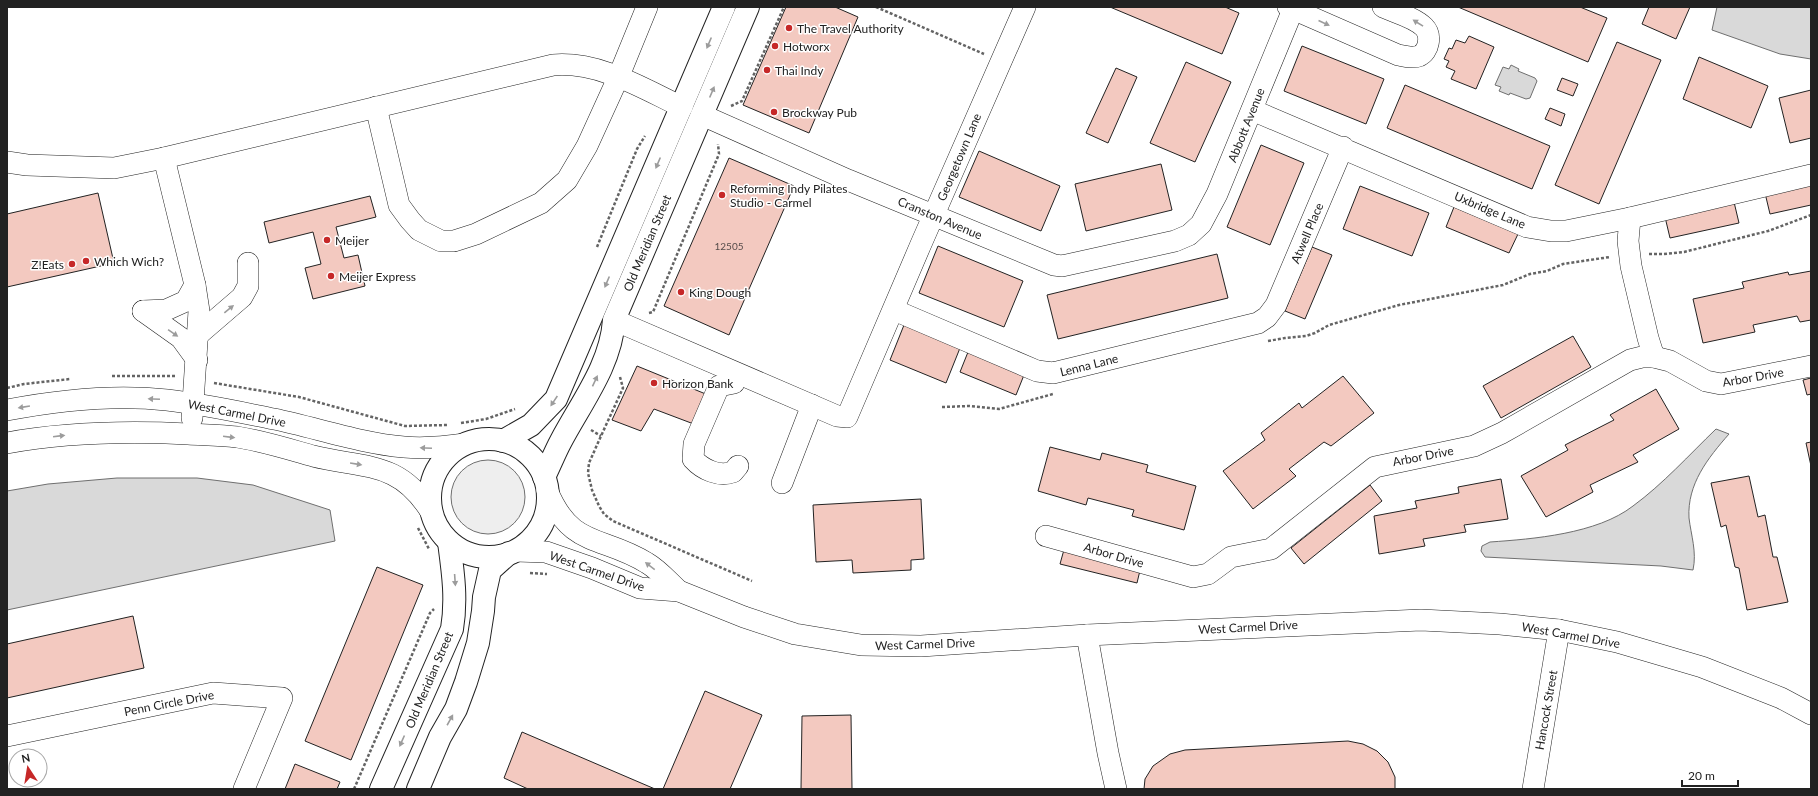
<svg xmlns="http://www.w3.org/2000/svg" width="1818" height="796" font-family="Lato,sans-serif">
<style>
.green{fill:#eee;stroke:#6f6f6f}
.water{fill:#d9d9d9;stroke:#6f6f6f}
.building{fill:#f3c9c0;stroke:#222}
.lines{fill:none;stroke-linecap:round;stroke-linejoin:round}
.minor-casing{stroke:#222;stroke-width:22}
.major-casing{stroke:#222;stroke-width:24}
.path{stroke:#646464;stroke-width:2.5;stroke-dasharray:3 2;stroke-linecap:butt}
.minor{stroke:#fff;stroke-width:21}
.major{stroke:#fff;stroke-width:22}
.oneway{fill:#9c9c9c}
.poi-dot{fill:#c62828;stroke:#fff;stroke-width:1.5}
.labels{text-anchor:middle;dominant-baseline:central;stroke-width:3;stroke-linejoin:round;paint-order:stroke}
.number-label{font-size:10px;fill:#564c4a}
.poi-label{font-size:12px;fill:#222;stroke:#fff;text-anchor:start}
.street-label{font-size:12px;fill:#222;stroke:#fff}
</style>
<rect width="100%" height="100%" fill="#fff"/>
<circle class="green" cx="488" cy="497" r="37"/>
<g class="water">
<path d="M1717 7H1811V59L1780 54 1712 30Z"/>
<path d="M1511 65 1519 69 1518 71 1535 78 1537 81 1530 98 1526 99 1510 93 1509 95 1499 91 1501 87 1495 85 1503 67 1509 69Z"/>
<path d="M1716 429 1729 434C1708 458 1687 484 1689 518 1691 535 1697 552 1693 570L1661 566 1485 557 1481 551 1482 546 1490 542C1533 539 1597 534 1633 506 1663 484 1689 455 1716 429Z"/>
<path d="M117 478H197L253 485 330 510 335 541 7 610V491L48 484Z"/>
</g>
<g class="building">
<path d="M786 7H835L858 17 809 133 743 105Z"/>
<path d="M1110 7H1225L1239 13 1222 54Z"/>
<path d="M1458 7H1580L1607 18 1588 62Z"/>
<path d="M1649 7H1690L1676 39 1642 24Z"/>
<path d="M1469 36 1494 47 1476 89 1451 79 1455 71 1446 67 1449 61 1444 59 1449 48 1452 49 1456 40 1465 43Z"/>
<path d="M1617 42 1661 60 1599 204 1555 185Z"/>
<path d="M1302 46 1384 79 1366 124 1284 91Z"/>
<path d="M1699 57 1768 86 1751 128 1683 99Z"/>
<path d="M1186 62 1231 82 1195 162 1150 143Z"/>
<path d="M1116 68 1137 77 1108 143 1086 133Z"/>
<path d="M1562 78 1578 84 1573 96 1557 90Z"/>
<path d="M1405 85 1550 146 1532 189 1387 128Z"/>
<path d="M1811 90V138L1790 143 1779 98Z"/>
<path d="M1550 108 1565 114 1561 126 1545 119Z"/>
<path d="M1261 145 1304 163 1270 245 1227 227Z"/>
<path d="M979 151 1060 186 1041 231 959 197Z"/>
<path d="M729 158 794 186 729 335 664 306Z"/>
<path d="M1161 164 1172 210 1086 231 1075 184Z"/>
<path d="M1811 184V205L1770 214 1765 193Z"/>
<path d="M1360 186 1429 213 1412 256 1343 229Z"/>
<path d="M98 193 114 263 7 287V214Z"/>
<path d="M370 196 376 217 336 227 344 258 358 255 365 286 313 299 305 268 321 264 313 232 269 243 264 222Z"/>
<path d="M1734 202 1739 223 1670 238 1665 217Z"/>
<path d="M1454 207 1518 234 1509 253 1446 227Z"/>
<path d="M938 246 1023 281 1004 327 919 293Z"/>
<path d="M1312 247 1332 255 1305 319 1285 311Z"/>
<path d="M1217 254 1228 298 1058 339 1047 295Z"/>
<path d="M1811 271V320L1800 322 1797 316 1753 325 1755 332 1703 343 1693 299 1744 288 1742 282 1788 272 1789 275Z"/>
<path d="M904 325 960 348 946 383 890 360Z"/>
<path d="M1573 336 1591 367 1501 418 1483 386Z"/>
<path d="M968 352 1024 375 1016 395 960 372Z"/>
<path d="M637 366 718 399 707 429 654 409 641 431 612 420Z"/>
<path d="M1343 376 1374 413 1331 446 1324 442 1289 469 1296 476 1253 509 1223 471 1265 440 1261 433 1299 403 1302 408Z"/>
<path d="M1811 378V394L1807 395 1803 380Z"/>
<path d="M1656 389 1679 429 1633 455 1638 462 1590 485 1593 492 1546 517 1521 476 1568 450 1565 445 1614 420 1610 415Z"/>
<path d="M1811 442V466L1806 443Z"/>
<path d="M1050 447 1100 460 1102 453 1148 465 1146 472 1196 486 1184 530 1132 516 1134 510 1088 498 1086 505 1038 491Z"/>
<path d="M1749 476 1758 517 1765 515 1773 557H1777L1788 602 1747 610 1739 568 1735 567 1726 525 1721 527 1711 483Z"/>
<path d="M1501 479 1508 519 1464 525 1466 532 1423 539 1425 546 1379 554 1374 516 1417 508 1415 501 1459 493 1458 487Z"/>
<path d="M1370 485 1382 501 1304 564 1291 548Z"/>
<path d="M921 499 924 559 911 560V570L853 573 852 560 816 562 813 505Z"/>
<path d="M1065 546 1141 566 1137 583 1060 564Z"/>
<path d="M377 567 423 585 351 760 305 741Z"/>
<path d="M133 616 144 668 7 698V644Z"/>
<path d="M705 691 762 715 730 789H663Z"/>
<path d="M851 715 852 789H801L802 716Z"/>
<path d="M522 732 655 789H528L504 778Z"/>
<path d="M1348 741 1363 744 1377 751 1388 762 1395 777V789H1144L1145 779 1153 766 1170 754 1185 750Z"/>
<path d="M295 764 340 782 337 789H285Z"/>
</g>
<g class="lines">
<defs>
<g id="minor">
<path d="M1288 7 1398 55C1404 56 1412 59 1419 56 1429 52 1432 35 1424 27 1414 17 1396 13 1383 7"/>
<path d="M376 107 399 205 410 220 419 230 441 241H454L476 234 541 203 567 180 587 146 618 78 647 7"/>
<path d="M1252 110 1527 227 1551 231H1566L1630 218 1811 175"/>
<path d="M702 115 848 180 1054 265 1062 266 1175 241 1189 235 1201 224 1217 194 1294 7"/>
<path d="M164 158 195 285 199 311 192 418"/>
<path d="M7 162 27 165 114 168 164 158 553 65C599 61 642 88 682 107"/>
<path d="M1630 218 1628 241 1631 266 1648 338 1654 357"/>
<path d="M894 310 1037 371 1053 373 1258 323 1267 317 1276 305 1343 147"/>
<path d="M143 311 181 338 197 360"/>
<path d="M143 311 166 310 186 301 195 285"/>
<path d="M614 320 837 416 847 417 921 244 1025 7"/>
<path d="M199 334 242 297 248 286V263"/>
<path d="M734 383 719 386 694 444 693 459C703 470 719 477 733 472L738 466"/>
<path d="M7 410C59 400 114 394 167 400 203 404 239 412 274 419 317 428 360 443 404 447 425 449 444 447 465 444"/>
<path d="M7 443C67 432 128 431 188 434 205 435 220 435 237 437 263 441 288 449 313 456 365 469 399 460 431 512"/>
<path d="M782 483 812 405"/>
<path d="M547 490C571 549 602 535 647 563 659 570 669 582 679 591"/>
<path d="M1046 536 1193 577 1208 574 1231 557 1271 549 1375 467 1474 446 1502 433 1630 360 1642 357H1654L1670 361 1706 381 1721 384 1811 366"/>
<path d="M516 551 546 552 592 568 640 588 679 591 744 617 795 634 861 645 921 646 1087 635 1421 620 1500 624 1559 630 1617 642 1702 667 1781 698 1811 714"/>
<path d="M1087 635 1108 753 1116 789"/>
<path d="M7 736 213 693 282 698 244 789"/>
<path d="M1533 789 1559 630"/>
</g>
<g id="major">
<circle cx="489" cy="498" r="59"/>
<path d="M503 441 531 425 556 399 724 7"/>
<path d="M544 477C550 465 555 452 561 441 581 403 611 365 614 320L748 7"/>
<path d="M381 789 452 629C457 599 453 572 449 542"/>
<path d="M418 789 440 737 456 709 466 682 478 643 483 611 484 597 490 570 509 553"/>
</g>
</defs>
<use href="#minor" class="minor-casing"/>
<use href="#major" class="major-casing"/>
<g class="path">
<path d="M876 7 984 54"/>
<path d="M731 106 742 101 784 7"/>
<path d="M597 247 637 149 645 136"/>
<path d="M1649 254H1664L1684 252 1768 231 1811 215"/>
<path d="M649 313 653 312 719 154 718 144"/>
<path d="M1268 341 1285 338 1306 336 1315 333 1329 325 1399 305 1503 285 1530 274 1547 271 1563 264 1610 257"/>
<path d="M112 376H175"/>
<path d="M620 377 623 388 601 436 589 463 588 473 592 490 599 506 604 514 613 521 752 581"/>
<path d="M214 383 299 397 405 426 448 425"/>
<path d="M7 388 24 384 70 379"/>
<path d="M942 407 969 406 999 409 1053 394"/>
<path d="M461 423 486 419 515 409"/>
<path d="M591 430 601 436"/>
<path d="M418 528 429 549"/>
<path d="M530 573 547 574"/>
<path d="M354 789 430 613 434 609"/>
</g>
<use href="#minor" class="minor"/>
<use href="#major" class="major"/>
</g>
<defs><path id="oneway-solid" d="M-6-.8H1V-3.2L6.5 0L1 3.2V.8H-6Z"/></defs>
<g class="oneway">
<use href="#oneway-solid" transform="translate(1324 23) rotate(24)"/>
<use href="#oneway-solid" transform="translate(1418 23) rotate(-148)"/>
<use href="#oneway-solid" transform="translate(709 43) rotate(113)"/>
<use href="#oneway-solid" transform="translate(712 92) rotate(-67)"/>
<use href="#oneway-solid" transform="translate(658 163) rotate(113)"/>
<use href="#oneway-solid" transform="translate(607 282) rotate(113)"/>
<use href="#oneway-solid" transform="translate(229 309) rotate(-39)"/>
<use href="#oneway-solid" transform="translate(173 333) rotate(35)"/>
<use href="#oneway-solid" transform="translate(595 381) rotate(-65)"/>
<use href="#oneway-solid" transform="translate(154 399) rotate(-177)"/>
<use href="#oneway-solid" transform="translate(554 401) rotate(124)"/>
<use href="#oneway-solid" transform="translate(24 407) rotate(171)"/>
<use href="#oneway-solid" transform="translate(59 436) rotate(-7)"/>
<use href="#oneway-solid" transform="translate(229 437) rotate(7)"/>
<use href="#oneway-solid" transform="translate(426 448) rotate(-178)"/>
<use href="#oneway-solid" transform="translate(356 464) rotate(9)"/>
<use href="#oneway-solid" transform="translate(650 566) rotate(-142)"/>
<use href="#oneway-solid" transform="translate(455 580) rotate(86)"/>
<use href="#oneway-solid" transform="translate(450 720) rotate(-61)"/>
<use href="#oneway-solid" transform="translate(402 741) rotate(114)"/>
</g>
<g class="poi-dot">
<circle cx="789" cy="28" r="4"/>
<circle cx="775" cy="46" r="4"/>
<circle cx="767" cy="70" r="4"/>
<circle cx="774" cy="112" r="4"/>
<circle cx="722" cy="195" r="4"/>
<circle cx="327" cy="240" r="4"/>
<circle cx="86" cy="261" r="4"/>
<circle cx="72" cy="264" r="4"/>
<circle cx="331" cy="276" r="4"/>
<circle cx="681" cy="292" r="4"/>
<circle cx="654" cy="383" r="4"/>
</g>
<g class="labels">
<g class="number-label">
<text x="729" y="246">12505</text>
</g>
<g class="poi-label">
<text x="797" y="28">The Travel Authority</text>
<text x="783" y="46">Hotworx</text>
<text x="775" y="70">Thai Indy</text>
<text x="782" y="112">Brockway Pub</text>
<text x="730" y="188">Reforming Indy Pilates<tspan x="730" dy="14">Studio - Carmel</tspan></text>
<text x="335" y="240">Meijer</text>
<text x="94" y="261">Which Wich?</text>
<text x="64" y="264" text-anchor="end">Z!Eats</text>
<text x="339" y="276">Meijer Express</text>
<text x="689" y="292">King Dough</text>
<text x="662" y="383">Horizon Bank</text>
</g>
<g class="street-label">
<text transform="translate(1246 125) rotate(-68)">Abbott Avenue</text>
<text transform="translate(959 157) rotate(-67)">Georgetown Lane</text>
<text transform="translate(1490 210) rotate(23)">Uxbridge Lane</text>
<text transform="translate(940 218) rotate(23)">Cranston Avenue</text>
<text transform="translate(1307 233) rotate(-67)">Atwell Place</text>
<text transform="translate(647 243) rotate(-67)">Old Meridian Street</text>
<text transform="translate(1089 365) rotate(-14)">Lenna Lane</text>
<text transform="translate(1753 377) rotate(-10)">Arbor Drive</text>
<text transform="translate(237 413) rotate(11)">West Carmel Drive</text>
<text transform="translate(1423 456) rotate(-11)">Arbor Drive</text>
<text transform="translate(1114 555) rotate(16)">Arbor Drive</text>
<text transform="translate(597 571) rotate(19)">West Carmel Drive</text>
<text transform="translate(1248 627) rotate(-3)">West Carmel Drive</text>
<text transform="translate(1571 635) rotate(10)">West Carmel Drive</text>
<text transform="translate(925 644) rotate(-2)">West Carmel Drive</text>
<text transform="translate(429 680) rotate(-67)">Old Meridian Street</text>
<text transform="translate(169 703) rotate(-11)">Penn Circle Drive</text>
<text transform="translate(1546 710) rotate(-80)">Hancock Street</text>
</g>
</g>
<rect width="1818" height="796" fill="none" stroke="#222222" stroke-width="16"/>
<g transform="translate(28 768) rotate(348)"><circle r="19" fill="#ffffff" stroke="#a7a7a7"/>
<path d="M0-3L7 15L0 10L-7 15Z" fill="#c62828"/>
<text y="-6" font-size="11" font-weight="bold" text-anchor="middle" fill="#222222">N</text>
</g>
<path d="M1682 780v6h56v-6" fill="none" stroke="#222222" stroke-width="2"/>
<text x="1688" y="780" font-size="12" fill="#222222" stroke="#ffffff" stroke-width="3" paint-order="stroke">20 m</text>
</svg>
